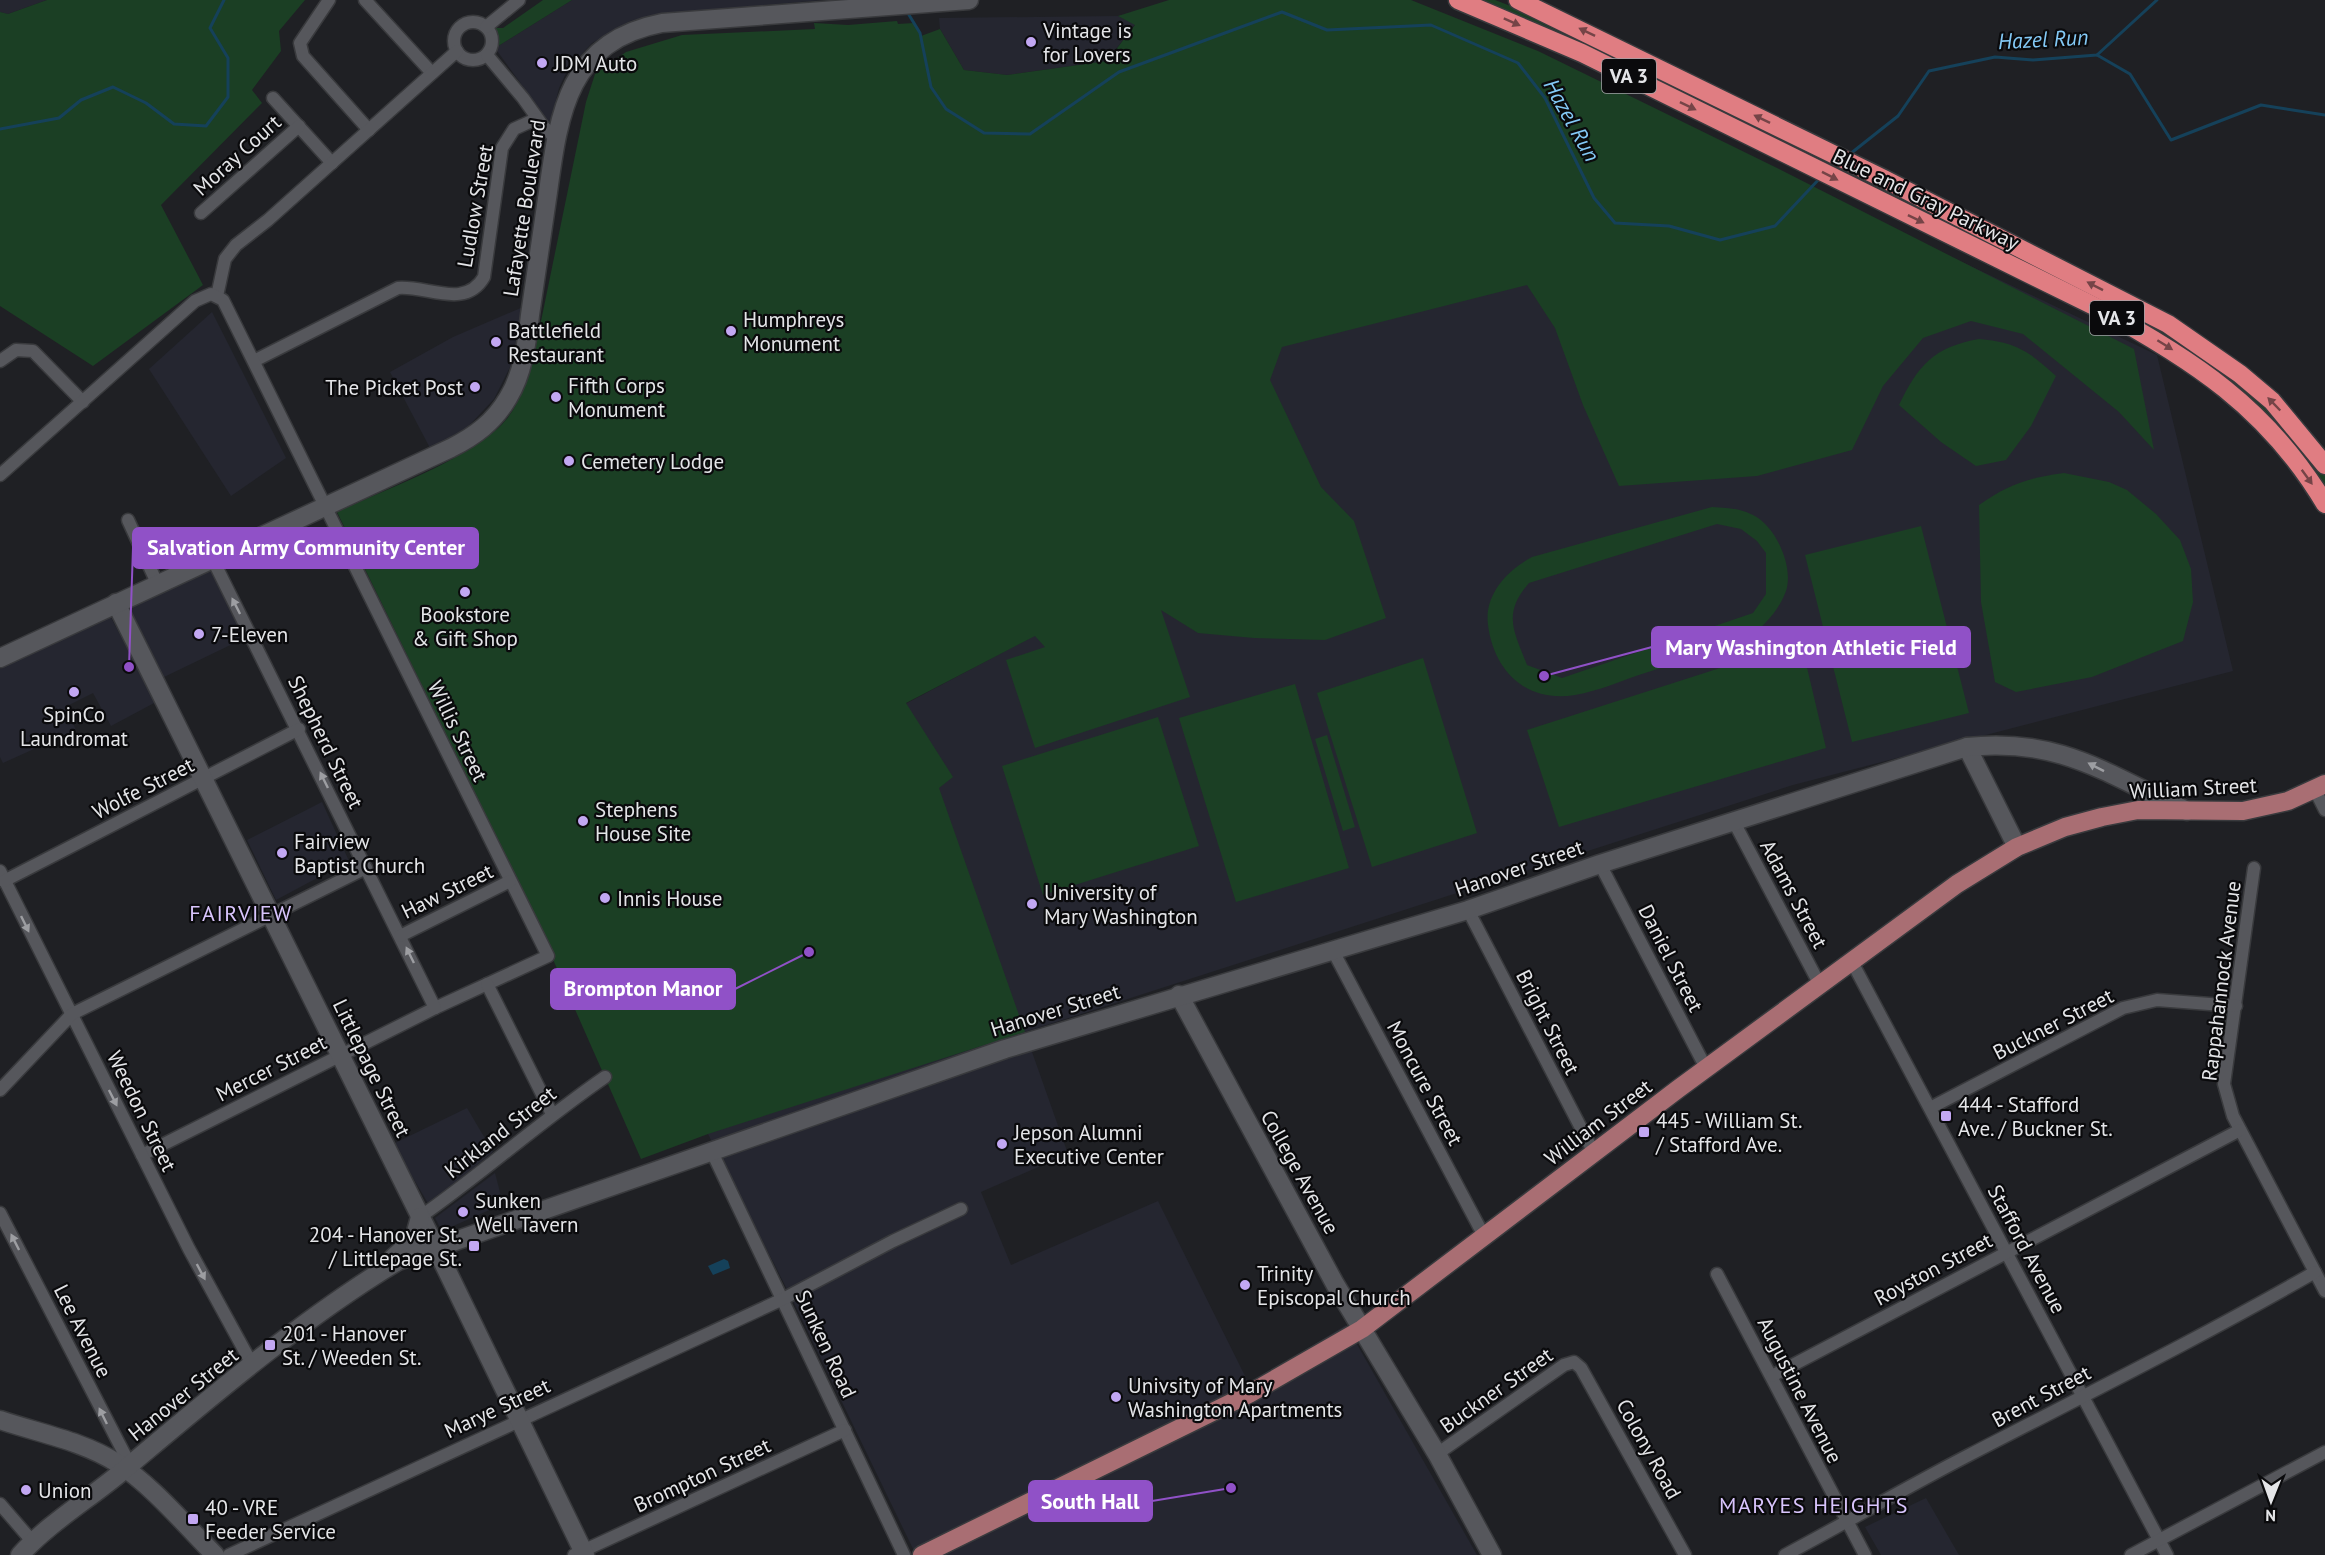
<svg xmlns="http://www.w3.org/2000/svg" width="2325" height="1555" font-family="'PT Sans',sans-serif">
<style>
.built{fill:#252630}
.green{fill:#1b3f24;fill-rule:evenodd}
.water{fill:#15415a}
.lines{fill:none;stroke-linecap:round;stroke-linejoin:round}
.stream{stroke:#15415a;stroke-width:3}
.street-casing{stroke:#393a3d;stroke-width:15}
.secondary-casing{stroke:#393a3d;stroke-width:21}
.primary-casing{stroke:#393a3d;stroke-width:21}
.highway-casing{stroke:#393a3d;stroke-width:21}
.street{stroke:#56575c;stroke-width:12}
.secondary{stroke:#56575c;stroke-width:18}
.primary{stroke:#a96e73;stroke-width:18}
.highway{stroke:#e07d82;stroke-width:18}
.oneway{fill:#754447}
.oneway2{fill:#9d9ea2}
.poi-dot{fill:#c2a7f2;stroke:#0a0a0c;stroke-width:2}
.labels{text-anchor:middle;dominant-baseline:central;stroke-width:4.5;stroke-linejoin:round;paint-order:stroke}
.shield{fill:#0a0a0c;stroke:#a3a3a6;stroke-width:1.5}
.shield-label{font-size:20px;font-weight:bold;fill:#e4e5e8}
.poi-label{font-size:21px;fill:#e4e5e8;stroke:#0a0a0c;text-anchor:start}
.street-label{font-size:21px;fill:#e4e5e8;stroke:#0a0a0c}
.water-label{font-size:22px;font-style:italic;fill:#83c9f6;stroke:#0a0a0c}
.neighbourhood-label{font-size:22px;letter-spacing:1.5px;fill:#d8c4fc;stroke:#0a0a0c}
.leader{fill:none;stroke:#9051c7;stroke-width:2}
.callout-dot{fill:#9051c7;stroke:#0a0a0c;stroke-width:2}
.callout{fill:#9051c7;stroke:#9051c7;stroke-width:2}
.callout-label{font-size:22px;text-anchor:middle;font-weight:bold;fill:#fff}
</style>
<rect width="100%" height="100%" fill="#1f2024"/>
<g class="built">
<path d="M0 0H47L8 14 0 12Z"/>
<path d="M572 0H823L658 14 630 21 592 43 568 69 559 88 550 124 495 48Z"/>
<path d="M1118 16 1135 24 1107 61 1007 75 964 70 940 29 939 18Z"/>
<path d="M1830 199 2157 355 2233 671 1793 785 1025 1032 1068 1154 981 1192 1011 1265 1158 1201 1249 1384 1346 1325 1477 1555H916L795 1305 708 1134 626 852 1047 629 1240 345Z"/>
<path d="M523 307 511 365 494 399 464 431 430 448 390 372 453 337Z"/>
<path d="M212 312 286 458 231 496 149 369Z"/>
<path d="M212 570 245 638 162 678 128 608Z"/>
<path d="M109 614 156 702 111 726 93 693 65 707 76 730 3 763 0 757V669Z"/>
<path d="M322 802 349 861 276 900 247 840Z"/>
<path d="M467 1108 493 1152 429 1205 393 1144Z"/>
<path d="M495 1173 503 1204 442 1231 435 1218Z"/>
<path d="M1926 1498 1959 1555H1881L1865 1527Z"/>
</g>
<g class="green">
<path d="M47 0H305L279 31 281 51 252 90 262 103 161 205 203 285 93 366 0 306V12L8 14Z"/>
<path d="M543 0H572L495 48 496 28H503Z"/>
<path d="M1169 0H1411L1538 51 1777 168 2134 349 2154 450 2119 412 2023 334 1971 321 1923 338 1883 386 1852 450 1757 476 1619 486 1583 405 1555 328 1527 285 1282 347 1270 380 1321 487 1354 521 1386 618 1325 640 1254 638 1198 633 1161 610 1190 697 1035 748 1006 660 1045 647 1035 636 906 703 953 777 939 788 1025 1032 708 1134 641 1159 525 896 337 512C384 490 459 463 497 429 516 413 524 388 532 365L586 102 595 74 626 52 682 35 815 29 814 23 848 25 897 21 898 24 914 23 921 36 940 29 964 70 1007 75 1107 61 1135 25 1118 16Z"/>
<path d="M1475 0H1495L1536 16 1809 150 1802 155Z"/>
<path d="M1878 184 2163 327 2255 394 2319 467 2325 475V491L2248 399 1870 189Z"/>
<path d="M1979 339C2016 342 2030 352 2056 376L2031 426 2006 460 1976 466 1941 442 1899 405C1918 365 1934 347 1979 339Z"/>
<path d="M2064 473 2109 482 2127 490 2156 514 2180 540 2191 569 2193 602 2183 641 2092 677 2016 692 1995 682 1981 602 1979 505C2009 484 2028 478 2064 473Z"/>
<path d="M1712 507C1727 508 1739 508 1753 515 1776 526 1794 567 1786 591 1778 613 1762 627 1745 642 1712 652 1678 663 1645 673 1623 680 1599 691 1575 695 1527 703 1494 672 1488 625 1484 594 1508 570 1532 557ZM1717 524 1741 529 1757 541 1766 553V594L1753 613 1562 678 1527 665C1514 631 1502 614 1529 583Z"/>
<path d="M1921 526 1969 713 1852 742 1805 555Z"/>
<path d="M1801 642 1826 748 1559 827 1527 730Z"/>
<path d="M1423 658 1477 833 1372 867 1317 693Z"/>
<path d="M1295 684 1349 868 1236 902 1179 718Z"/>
<path d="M1158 717 1199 846 1043 895 1002 766Z"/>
<path d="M1327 735 1355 827 1343 831 1315 739Z"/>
</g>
<path class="water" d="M724 1259 728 1261 730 1268 713 1275 708 1266Z"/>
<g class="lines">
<g class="stream">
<path d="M906 10 920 33 931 87 946 109 984 133 1030 134 1119 72 1282 12 1327 30 1431 25 1518 63 1545 98 1594 198 1615 223 1669 226 1720 240 1775 226 1821 177"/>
<path d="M2097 55 2130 74 2171 140 2261 105 2325 115"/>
<path d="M0 129 59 118 81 100 113 87 146 103 174 124 206 126 228 97V58L210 28 224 0"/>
<path d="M1850 154 1898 116 1929 71 1995 57 2033 60 2097 55 2157 0"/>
</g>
<defs>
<g id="street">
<path d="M329 0 300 43 303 56 369 130"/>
<path d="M365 0 432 73"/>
<circle cx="473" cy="41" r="19"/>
<path d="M486 27 519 0"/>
<path d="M487 55 523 98 543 126 555 138"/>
<path d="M273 98 332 163"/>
<path d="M201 213 299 126"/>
<path d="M217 296 225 259 236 245 268 220 457 51"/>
<path d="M0 361 16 350 33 351 83 402"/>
<path d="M254 361 398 288C426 285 465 310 484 277L502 148 514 129 536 119"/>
<path d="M0 475 195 301 211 294 223 300 548 956 435 1008 142 1155"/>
<path d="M128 520 157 583"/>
<path d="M212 558 435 1008"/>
<path d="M2314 788 2325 810"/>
<path d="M1734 822 1820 985"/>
<path d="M1600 864 1707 1070"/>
<path d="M2254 868 2224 1084 2233 1116 2325 1291"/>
<path d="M0 871 189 1249 253 1366"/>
<path d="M4 881 299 729"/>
<path d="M1468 910 1594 1153"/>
<path d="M400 936 510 881"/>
<path d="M1332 949 1484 1236"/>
<path d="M1852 962 2167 1555"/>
<path d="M487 984 552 1114"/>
<path d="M0 1090 72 1014 366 868"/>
<path d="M1930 1108 2123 1008 2157 1000 2236 1006"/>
<path d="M711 1150 904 1555"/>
<path d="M0 1213 126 1457V1469"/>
<path d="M420 1217C483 1173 541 1121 605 1077"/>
<path d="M1717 1274 1865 1555"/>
<path d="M1772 1376 2240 1130"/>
<path d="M1437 1454 1564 1365 1574 1362 1581 1368 1685 1555"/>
<path d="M0 1504 32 1541"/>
<path d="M229 1555 783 1299 893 1241 961 1209"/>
<path d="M574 1555 845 1430"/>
<path d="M1785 1555C1847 1522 1907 1487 1969 1455 2085 1395 2202 1337 2315 1272"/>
<path d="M2131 1555 2325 1452"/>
</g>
<g id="secondary">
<path d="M116 603 435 1246 585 1555"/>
<path d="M0 658 451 448C475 436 494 422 508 398 523 374 527 342 530 315 536 274 542 233 548 192 559 111 569 41 662 23L969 0"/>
<path d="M1967 747 2017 847"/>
<path d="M1179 995 1335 1284 1437 1454 1492 1555"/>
<path d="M392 1259 414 1239 420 1217"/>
<path d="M0 1420C38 1433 83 1441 117 1463 151 1484 186 1526 215 1555"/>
<path d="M20 1555C48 1524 86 1501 119 1474 206 1401 300 1320 398 1261L1005 1049 1468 910 1600 864 1967 747C2059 737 2107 774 2187 811"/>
</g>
<path id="primary" d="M922 1555 1249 1394 1362 1329 1678 1089 1957 884 2017 847 2065 827 2102 817 2138 810 2243 811 2288 801 2325 784"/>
<g id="highway">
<path d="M1458 0 1582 53 2096 307C2192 359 2268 408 2325 504"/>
<path d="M1518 0 1884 179 2168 324 2240 374 2272 401 2325 465"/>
</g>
</defs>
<use href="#street" class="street-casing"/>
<use href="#secondary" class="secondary-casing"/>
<use href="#primary" class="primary-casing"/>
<use href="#highway" class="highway-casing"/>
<use href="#street" class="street"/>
<use href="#secondary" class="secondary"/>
<use href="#primary" class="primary"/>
<use href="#highway" class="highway"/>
</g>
<defs><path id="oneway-solid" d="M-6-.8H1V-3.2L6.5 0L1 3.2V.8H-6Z" transform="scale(1.5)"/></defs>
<g class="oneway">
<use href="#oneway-solid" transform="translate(1512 22) rotate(24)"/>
<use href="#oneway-solid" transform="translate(1587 32) rotate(-154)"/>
<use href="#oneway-solid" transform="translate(1688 106) rotate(26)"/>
<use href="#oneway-solid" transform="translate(1762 119) rotate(-154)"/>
<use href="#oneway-solid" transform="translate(1830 176) rotate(27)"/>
<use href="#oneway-solid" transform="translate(1916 219) rotate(26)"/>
<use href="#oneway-solid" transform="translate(2095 286) rotate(-153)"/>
<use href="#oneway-solid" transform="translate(2165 345) rotate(32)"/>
<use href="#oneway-solid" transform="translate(2274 404) rotate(-134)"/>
<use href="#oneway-solid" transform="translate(2307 477) rotate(54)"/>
</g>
<g class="oneway2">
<use href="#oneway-solid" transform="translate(236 606) rotate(-117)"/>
<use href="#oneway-solid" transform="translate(2096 767) rotate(-153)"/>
<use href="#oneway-solid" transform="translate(324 780) rotate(-116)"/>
<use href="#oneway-solid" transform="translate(25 924) rotate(64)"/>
<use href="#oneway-solid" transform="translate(410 955) rotate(-116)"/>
<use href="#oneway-solid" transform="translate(113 1098) rotate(63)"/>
<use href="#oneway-solid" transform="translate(15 1242) rotate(-117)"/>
<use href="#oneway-solid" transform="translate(201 1272) rotate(62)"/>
<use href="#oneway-solid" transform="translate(103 1416) rotate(-116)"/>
</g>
<g class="poi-dot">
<circle cx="1031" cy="42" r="6"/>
<circle cx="542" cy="63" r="6"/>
<circle cx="731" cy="331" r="6"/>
<circle cx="496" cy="342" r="6"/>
<circle cx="475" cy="387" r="6"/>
<circle cx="556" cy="397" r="6"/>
<circle cx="569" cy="461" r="6"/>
<circle cx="465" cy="592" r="6"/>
<circle cx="199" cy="634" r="6"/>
<circle cx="74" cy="692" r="6"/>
<circle cx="583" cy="821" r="6"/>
<circle cx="282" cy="853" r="6"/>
<circle cx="605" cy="898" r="6"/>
<circle cx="1032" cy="904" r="6"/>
<rect x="1940" y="1110" width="12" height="12" rx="3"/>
<rect x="1638" y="1126" width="12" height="12" rx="3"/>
<circle cx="1002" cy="1144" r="6"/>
<circle cx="463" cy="1212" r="6"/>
<rect x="468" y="1240" width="12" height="12" rx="3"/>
<circle cx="1245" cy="1285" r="6"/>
<rect x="264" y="1339" width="12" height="12" rx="3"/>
<circle cx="1116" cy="1397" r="6"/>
<circle cx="26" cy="1490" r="6"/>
<rect x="187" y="1513" width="12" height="12" rx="3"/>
</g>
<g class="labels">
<g class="shield">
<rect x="1602" y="59" width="54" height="34" rx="4.5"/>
<rect x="2090" y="301" width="54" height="34" rx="4.5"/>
</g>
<g class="shield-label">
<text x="1629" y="76">VA 3</text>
<text x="2117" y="318">VA 3</text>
</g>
<g class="poi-label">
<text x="1043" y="30">Vintage is<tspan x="1043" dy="24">for Lovers</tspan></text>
<text x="554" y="63">JDM Auto</text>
<text x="743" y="319">Humphreys<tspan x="743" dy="24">Monument</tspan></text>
<text x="508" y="330">Battlefield<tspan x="508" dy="24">Restaurant</tspan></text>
<text x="568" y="385">Fifth Corps<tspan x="568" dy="24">Monument</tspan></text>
<text x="463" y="387" text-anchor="end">The Picket Post</text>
<text x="581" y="461">Cemetery Lodge</text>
<text x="465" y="614" text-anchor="middle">Bookstore<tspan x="465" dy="24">&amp; Gift Shop</tspan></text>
<text x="211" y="634">7-Eleven</text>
<text x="74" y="714" text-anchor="middle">SpinCo<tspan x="74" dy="24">Laundromat</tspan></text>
<text x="595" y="809">Stephens<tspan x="595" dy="24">House Site</tspan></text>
<text x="294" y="841">Fairview<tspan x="294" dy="24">Baptist Church</tspan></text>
<text x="1044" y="892">University of<tspan x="1044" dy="24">Mary Washington</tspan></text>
<text x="617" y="898">Innis House</text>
<text x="1958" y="1104">444 - Stafford<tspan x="1958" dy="24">Ave. / Buckner St.</tspan></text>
<text x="1656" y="1120">445 - William St.<tspan x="1656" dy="24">/ Stafford Ave.</tspan></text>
<text x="1014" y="1132">Jepson Alumni<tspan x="1014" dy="24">Executive Center</tspan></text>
<text x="475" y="1200">Sunken<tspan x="475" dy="24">Well Tavern</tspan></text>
<text x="462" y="1234" text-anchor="end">204 - Hanover St.<tspan x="462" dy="24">/ Littlepage St.</tspan></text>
<text x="1257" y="1273">Trinity<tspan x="1257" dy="24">Episcopal Church</tspan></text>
<text x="282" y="1333">201 - Hanover<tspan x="282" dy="24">St. / Weeden St.</tspan></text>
<text x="1128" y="1385">Univsity of Mary<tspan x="1128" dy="24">Washington Apartments</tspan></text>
<text x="38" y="1490">Union</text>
<text x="205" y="1507">40 - VRE<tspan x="205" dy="24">Feeder Service</tspan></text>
</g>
<g class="street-label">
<text transform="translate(237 155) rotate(-42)">Moray Court</text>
<text transform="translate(1926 199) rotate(26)">Blue and Gray Parkway</text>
<text transform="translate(475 206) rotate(-80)">Ludlow Street</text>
<text transform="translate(524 208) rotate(-81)">Lafayette Boulevard</text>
<text transform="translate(458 731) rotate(64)">Willis Street</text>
<text transform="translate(326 742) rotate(64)">Shepherd Street</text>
<text transform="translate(143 788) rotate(-27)">Wolfe Street</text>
<text transform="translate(2193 788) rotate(-3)">William Street</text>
<text transform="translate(1519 868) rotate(-19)">Hanover Street</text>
<text transform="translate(447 891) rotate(-26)">Haw Street</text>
<text transform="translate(1794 894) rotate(62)">Adams Street</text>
<text transform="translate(1671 958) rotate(63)">Daniel Street</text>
<text transform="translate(2221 981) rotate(-83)">Rappahannock Avenue</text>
<text transform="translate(1055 1010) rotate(-17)">Hanover Street</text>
<text transform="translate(1548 1022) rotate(63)">Bright Street</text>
<text transform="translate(2053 1024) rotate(-27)">Buckner Street</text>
<text transform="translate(271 1068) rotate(-27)">Mercer Street</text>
<text transform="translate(372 1068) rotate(64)">Littlepage Street</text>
<text transform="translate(1425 1083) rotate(62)">Moncure Street</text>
<text transform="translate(142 1111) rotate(64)">Weedon Street</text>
<text transform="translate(1598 1122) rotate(-37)">William Street</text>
<text transform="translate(500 1132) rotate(-38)">Kirkland Street</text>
<text transform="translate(1300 1172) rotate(61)">College Avenue</text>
<text transform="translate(2027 1249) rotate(62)">Stafford Avenue</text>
<text transform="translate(1933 1269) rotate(-28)">Royston Street</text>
<text transform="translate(83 1331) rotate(63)">Lee Avenue</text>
<text transform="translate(826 1344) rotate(65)">Sunken Road</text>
<text transform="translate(1496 1390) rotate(-35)">Buckner Street</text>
<text transform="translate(1800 1390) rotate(63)">Augustine Avenue</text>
<text transform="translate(183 1394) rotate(-39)">Hanover Street</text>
<text transform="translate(2041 1396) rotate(-28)">Brent Street</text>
<text transform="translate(497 1408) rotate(-25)">Marye Street</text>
<text transform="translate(1649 1449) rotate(61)">Colony Road</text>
<text transform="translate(702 1475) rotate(-25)">Brompton Street</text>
</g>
<g class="water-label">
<text transform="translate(2043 39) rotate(-3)">Hazel Run</text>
<text transform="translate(1572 120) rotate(61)">Hazel Run</text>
</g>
<g class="neighbourhood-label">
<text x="241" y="913">FAIRVIEW</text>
<text x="1814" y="1505">MARYES HEIGHTS</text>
</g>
</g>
<path class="leader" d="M129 667L133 548M1544 676L1652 647M809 952L735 989M1231 1488L1152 1501"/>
<g class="callout-dot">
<circle cx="129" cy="667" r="6"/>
<circle cx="1544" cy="676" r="6"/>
<circle cx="809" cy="952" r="6"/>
<circle cx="1231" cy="1488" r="6"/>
</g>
<g class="callout">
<rect x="133" y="528" width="345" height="40" rx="6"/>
<rect x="1652" y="627" width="318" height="40" rx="6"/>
<rect x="551" y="969" width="184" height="40" rx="6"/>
<rect x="1029" y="1481" width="123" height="40" rx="6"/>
</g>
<g class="callout-label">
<text x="306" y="555">Salvation Army Community Center</text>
<text x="1811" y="655">Mary Washington Athletic Field</text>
<text x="643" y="996">Brompton Manor</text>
<text x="1090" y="1509">South Hall</text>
</g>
<g transform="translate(2271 1501) rotate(181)" stroke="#0a0a0c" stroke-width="4.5" paint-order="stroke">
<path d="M0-4.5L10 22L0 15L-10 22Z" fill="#e4e5e8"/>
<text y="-9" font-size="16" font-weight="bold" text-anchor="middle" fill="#e4e5e8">N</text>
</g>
</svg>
